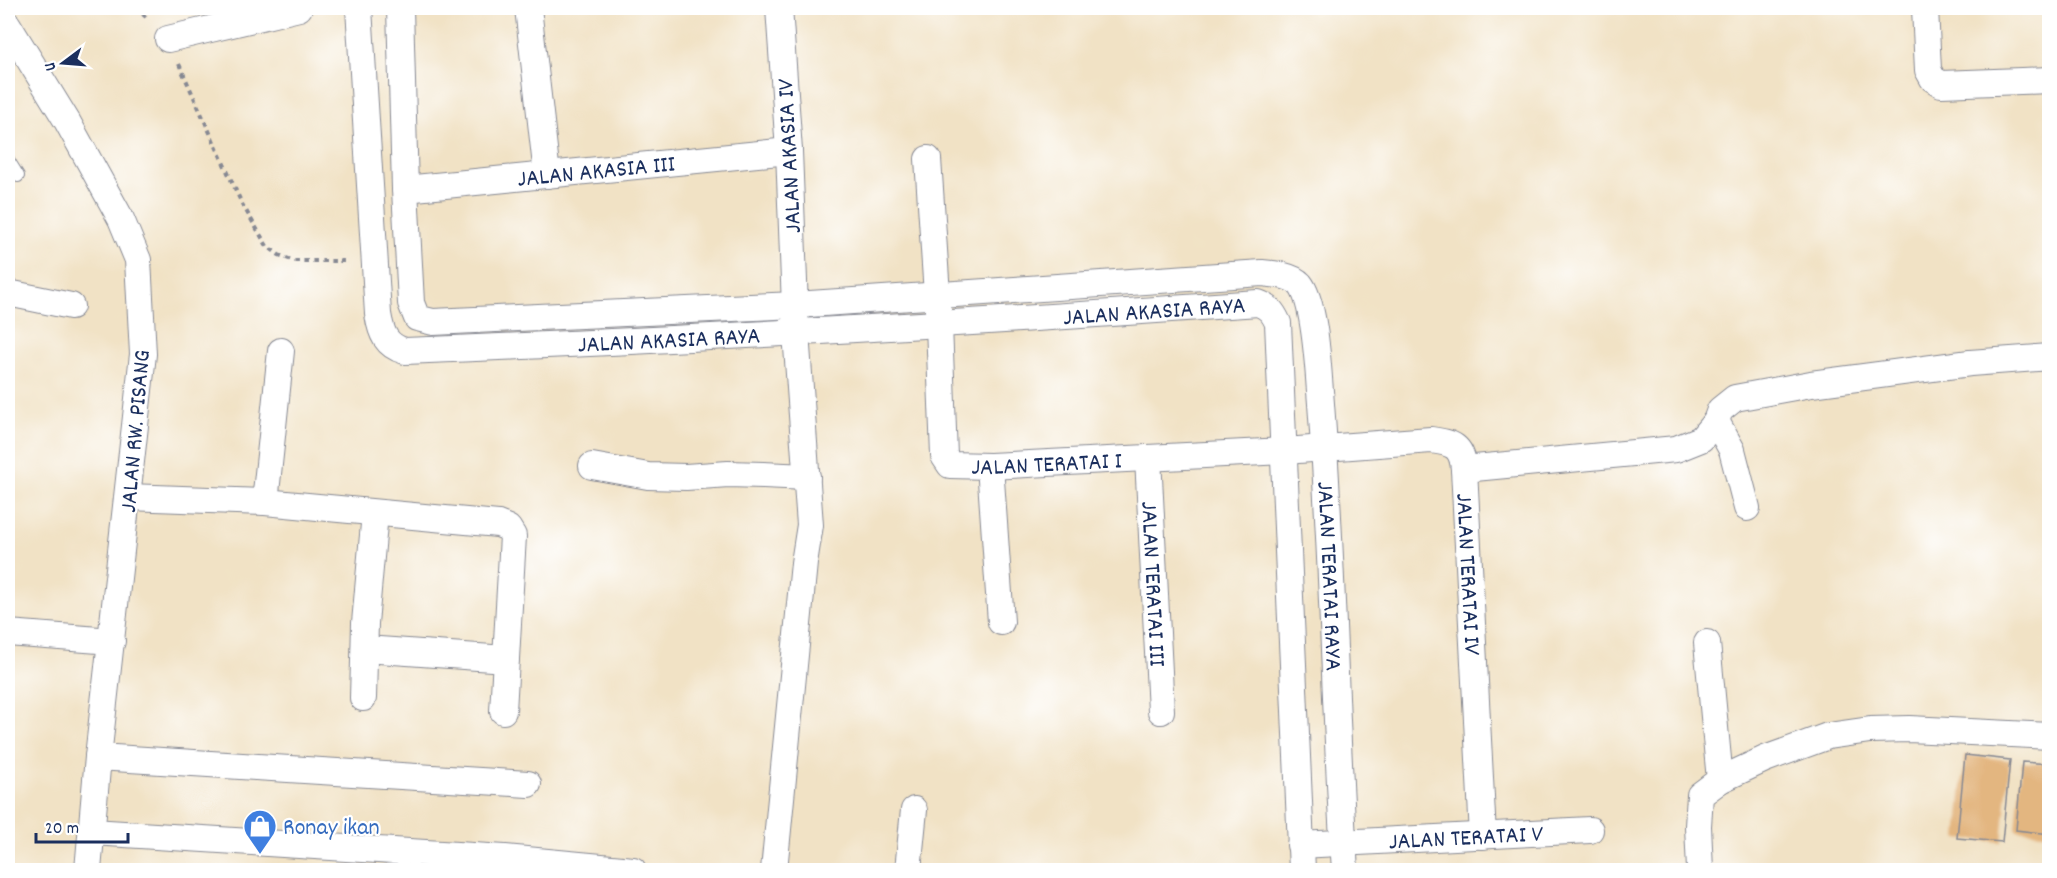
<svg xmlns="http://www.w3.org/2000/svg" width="2057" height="878" viewBox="0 0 2057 878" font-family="Dekko,sans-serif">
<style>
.building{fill:#e3b680}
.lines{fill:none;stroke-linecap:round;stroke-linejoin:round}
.lane-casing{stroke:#868892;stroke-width:14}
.street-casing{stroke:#868892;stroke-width:28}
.path{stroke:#868892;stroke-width:4;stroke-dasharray:4.5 4.5;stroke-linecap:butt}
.lane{stroke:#fff;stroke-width:12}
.street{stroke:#fff;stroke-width:26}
.labels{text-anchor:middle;stroke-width:4.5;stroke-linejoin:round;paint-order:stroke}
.street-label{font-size:24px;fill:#1b2f5e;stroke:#fff}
.shop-label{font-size:24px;fill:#366cbe;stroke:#fff;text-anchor:start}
</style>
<rect width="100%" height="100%" fill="#fff"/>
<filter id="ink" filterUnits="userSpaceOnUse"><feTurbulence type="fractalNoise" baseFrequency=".0167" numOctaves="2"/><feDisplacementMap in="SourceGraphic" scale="12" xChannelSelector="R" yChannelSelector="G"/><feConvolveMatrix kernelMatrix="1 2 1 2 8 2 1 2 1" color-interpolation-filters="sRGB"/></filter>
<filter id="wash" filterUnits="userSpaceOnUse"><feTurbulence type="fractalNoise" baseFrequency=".008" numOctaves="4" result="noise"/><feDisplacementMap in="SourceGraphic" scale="24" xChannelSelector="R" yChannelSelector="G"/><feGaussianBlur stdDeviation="1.35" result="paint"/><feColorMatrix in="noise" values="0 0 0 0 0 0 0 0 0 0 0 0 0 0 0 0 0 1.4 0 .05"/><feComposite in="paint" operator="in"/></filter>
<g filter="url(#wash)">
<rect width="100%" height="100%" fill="#f1e2c5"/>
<g id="blocks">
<g class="building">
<path d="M1965 755 2010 760 2002 842 1957 838Z"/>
<path d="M2022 762 2050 764V834L2016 830Z"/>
</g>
</g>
</g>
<g filter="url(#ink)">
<use href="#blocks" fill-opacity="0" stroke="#868892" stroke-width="1.5"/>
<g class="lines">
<defs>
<path id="lane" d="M8 160 18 176"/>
<g id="street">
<path id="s1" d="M359 8 378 314C381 333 386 346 405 351 690 340 974 323 1258 303 1269 307 1273 312 1278 323L1302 870"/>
<path id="s2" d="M400 8 405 189 411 303 417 318 433 322 795 305 1262 273C1273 274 1292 275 1300 284 1315 302 1318 367 1320 391 1333 550 1334 711 1345 870"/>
<path d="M528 8 547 175"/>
<path d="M1925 8 1928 70 1933 79 1941 84 2050 80"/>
<path d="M8 25 67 121 121 219 138 260 143 354 98 757 88 870"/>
<path d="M168 39 299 8"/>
<path id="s3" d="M928 159 939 325 944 456 950 465 990 466 1285 451 1431 440C1453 443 1462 446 1464 469L1483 836"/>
<path id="s4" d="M405 189 789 151"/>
<path d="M8 293 71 306"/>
<path d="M1716 421 1732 450 1747 508"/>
<path id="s5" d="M1148 458 1161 711"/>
<path d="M592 466 648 476 686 477 728 474 763 475 807 477"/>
<path d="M990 466 1001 622"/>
<path d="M1464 469 1676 449 1701 439 1716 421 1720 410 1735 398 1811 384 1970 363 2050 357"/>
<path d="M128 497 265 502 498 524 508 528 513 536 503 711"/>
<path d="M265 502 281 351"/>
<path d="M8 633 112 641"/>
<path d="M1707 643 1720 780"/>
<path d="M365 649 506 659"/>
<path d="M363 698 365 623 375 513"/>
<path d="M98 757 528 784"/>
<path d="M92 832 505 858 633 870"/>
<path id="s6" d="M1300 845 1590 830"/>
<path d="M774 870 804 563 810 525 796 333 789 151 779 8"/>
<path d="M908 870 914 810"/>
<path d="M1700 870 1698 826 1700 795 1720 780 1765 759 1828 736 1870 730 1909 729 2050 736"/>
</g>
</defs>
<use href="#lane" class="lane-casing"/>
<use href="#street" class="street-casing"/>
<g class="path">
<path d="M136 8 148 19"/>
<path d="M179 64 242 204 267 246 279 255 294 261H347"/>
</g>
<use href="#lane" class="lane"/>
<use href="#street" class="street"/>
</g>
</g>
<defs>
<symbol id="shop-pin" viewBox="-11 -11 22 30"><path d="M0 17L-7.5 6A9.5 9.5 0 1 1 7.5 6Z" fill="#3f7fe0" stroke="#fff"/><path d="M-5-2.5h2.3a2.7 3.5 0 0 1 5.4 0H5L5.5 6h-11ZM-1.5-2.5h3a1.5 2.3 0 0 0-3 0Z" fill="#fff"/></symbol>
</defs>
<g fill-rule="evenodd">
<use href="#shop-pin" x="241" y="807" width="38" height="52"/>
</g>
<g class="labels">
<g class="street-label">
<text transform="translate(788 156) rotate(-93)" y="8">JALAN AKASIA IV</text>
<text dy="8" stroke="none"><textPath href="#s4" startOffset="192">JALAN AKASIA III</textPath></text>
<text dy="8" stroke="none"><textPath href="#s1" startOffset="1106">JALAN AKASIA RAYA</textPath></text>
<text dy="8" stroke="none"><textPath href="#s1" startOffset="620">JALAN AKASIA RAYA</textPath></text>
<text transform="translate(134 431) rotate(-85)" y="8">JALAN RW. PISANG</text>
<text dy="8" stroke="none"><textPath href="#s3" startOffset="405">JALAN TERATAI I</textPath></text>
<text dy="8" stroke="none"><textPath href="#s3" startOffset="945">JALAN TERATAI IV</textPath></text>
<text dy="8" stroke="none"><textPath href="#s2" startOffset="1494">JALAN TERATAI RAYA</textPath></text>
<text dy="8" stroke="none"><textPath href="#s5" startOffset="126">JALAN TERATAI III</textPath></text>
<text dy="8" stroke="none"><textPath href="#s6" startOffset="166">JALAN TERATAI V</textPath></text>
</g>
<g class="shop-label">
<text x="283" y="834">Ronay ikan</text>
</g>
</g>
<rect width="2057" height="878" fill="none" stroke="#fff" stroke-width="30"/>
<g transform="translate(63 63) rotate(254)" stroke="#ffffff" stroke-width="4.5" paint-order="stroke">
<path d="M0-4.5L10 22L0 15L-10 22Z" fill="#1b2f5e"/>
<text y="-9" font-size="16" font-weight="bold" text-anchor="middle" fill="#1b2f5e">U</text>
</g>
<path d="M36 833v9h92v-9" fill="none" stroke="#1b2f5e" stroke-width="3"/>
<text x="45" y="833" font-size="18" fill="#1b2f5e" stroke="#ffffff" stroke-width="4.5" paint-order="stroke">20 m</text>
</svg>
